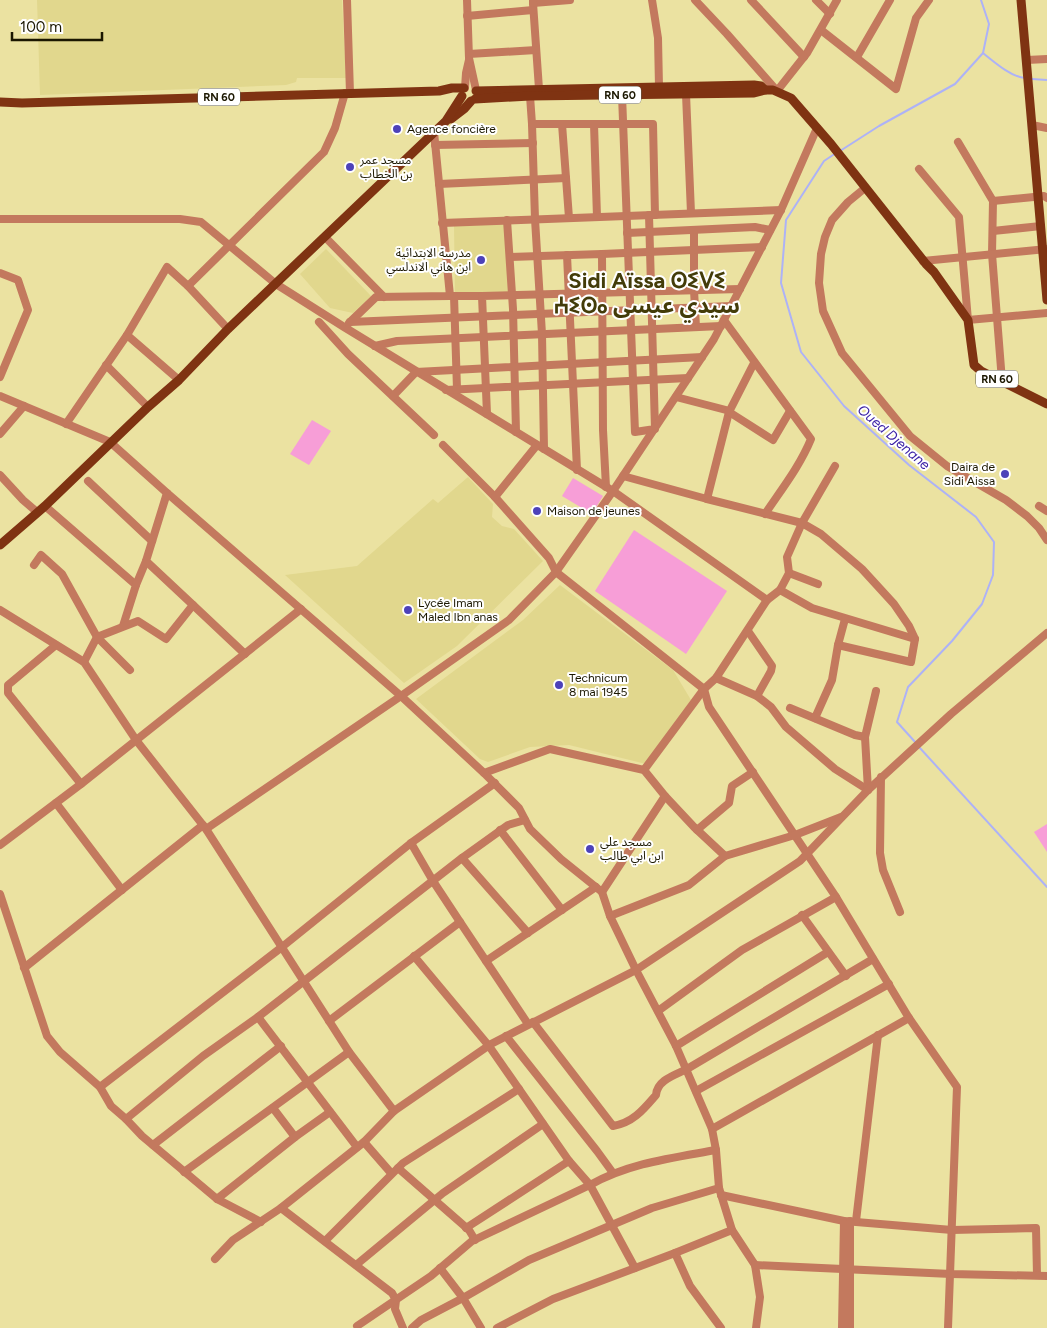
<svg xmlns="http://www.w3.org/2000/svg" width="1047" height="1328" viewBox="0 0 1047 1328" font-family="Figtree,'Noto Sans Arabic','Noto Sans Tifinagh',sans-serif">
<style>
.built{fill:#e1d78d}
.green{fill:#f79ed7}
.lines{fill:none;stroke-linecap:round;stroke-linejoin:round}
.stream{stroke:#adb2f7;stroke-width:2}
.minor{stroke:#c3795e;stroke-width:8}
.major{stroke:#7f3312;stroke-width:9}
.poi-dot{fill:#4d42b9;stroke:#fff;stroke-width:2}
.labels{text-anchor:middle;stroke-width:4;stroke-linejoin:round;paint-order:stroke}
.shield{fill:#fff;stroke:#5f5d4c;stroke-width:1}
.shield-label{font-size:11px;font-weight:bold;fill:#1b1700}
.poi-label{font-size:12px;fill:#1b1700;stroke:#fff;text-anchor:start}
.water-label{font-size:14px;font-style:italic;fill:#3c22a6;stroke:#fff}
.town-label{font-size:22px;font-weight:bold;fill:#433c09;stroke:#fff}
</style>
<rect width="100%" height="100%" fill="#ebe2a1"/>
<g class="built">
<path d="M37 0H342L346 78H297L296 82 286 85 40 95Z"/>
<path d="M506 224 509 293 455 294 454 226Z"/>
<path d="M326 249 371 296 353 313 330 308 300 274Z"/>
<path d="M468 477 493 504 492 517 502 526 514 529 543 561 457 646 404 683 285 575 357 566 433 499 438 503Z"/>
<path d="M560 585 673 670 691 700 646 764 569 745 530 747 488 762 480 759 416 699 523 620Z"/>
</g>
<g class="green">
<path d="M312 420 331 431 309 465 290 454Z"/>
<path d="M573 478 603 496 592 514 562 496Z"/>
<path d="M634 530 727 591 686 654 595 591Z"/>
<path d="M1047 824V852L1034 832Z"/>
</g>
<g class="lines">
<g class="stream">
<path d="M983 53C993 61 1011 77 1025 78"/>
<path d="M1032 79 1047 80"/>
<path d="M840 151 879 126 955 84 983 53 989 24 981 0"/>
<path d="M836 153 824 161 786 220 781 283 801 352 844 406 909 465 976 517 994 542 993 575 982 604 952 641 908 687 897 722 916 743"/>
<path d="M919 747 1047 887"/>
</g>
<g class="minor">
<path d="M347 0 350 93"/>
<path d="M467 0 469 58 476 90"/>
<path d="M533 0V3L570 0"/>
<path d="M652 0 658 38 659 87"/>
<path d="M695 0 727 34 777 91 807 53 837 0"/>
<path d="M751 0 804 57"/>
<path d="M816 0 830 14"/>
<path d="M533 3 539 89"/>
<path d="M467 16 533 10"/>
<path d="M821 30 896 89 916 18 929 0"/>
<path d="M469 54 536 50"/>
<path d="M857 57 890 0"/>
<path d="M1027 60 1047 59"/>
<path d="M465 88 466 73 469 60"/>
<path d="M686 94 691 213"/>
<path d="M622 95 635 432 655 429 649 215"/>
<path d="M530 96 532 124"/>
<path d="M562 124 569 218"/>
<path d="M594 124 597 217"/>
<path d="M1032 125 1047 128"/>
<path d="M958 142 993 201 992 254 1002 381"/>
<path d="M435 145 533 143"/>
<path d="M919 169 959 217 968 320 1047 313"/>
<path d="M439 184 566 178"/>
<path d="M865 188 848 202 832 220 825 237 821 254 819 283 823 311 842 353 910 436 947 466 1006 500 1027 516 1039 528 1047 540"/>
<path d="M993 201 1044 196 1047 198"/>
<path d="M0 219H180L201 222 276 284 344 327 613 491 767 600 716 678 704 689 644 770"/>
<path d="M507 220 513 309 516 432"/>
<path d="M442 223 781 210"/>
<path d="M694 230V290L696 327"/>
<path d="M993 231 1041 226"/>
<path d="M627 233 755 227 770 230"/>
<path d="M325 237 384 297"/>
<path d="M602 254 762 247"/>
<path d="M567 255 577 470"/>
<path d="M510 257 602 254 603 430 606 487"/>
<path d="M923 261 1047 249"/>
<path d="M0 273 18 280 28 310 0 377"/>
<path d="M188 286 324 152 335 128 345 93"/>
<path d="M450 296H482"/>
<path d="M454 296 457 389"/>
<path d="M724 320 811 439C800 466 781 490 765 514"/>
<path d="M319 322 348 354 434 435"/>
<path d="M350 322 731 306"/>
<path d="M349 323 376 297 450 296 434 132"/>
<path d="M127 335 179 380"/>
<path d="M375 346 397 341 721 326"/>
<path d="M754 363 729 412 707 499 802 523 835 466"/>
<path d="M106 365 148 407"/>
<path d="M446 390 688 378"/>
<path d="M0 396 110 442 167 493 401 696 484 773 550 749 644 770 665 796 602 892"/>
<path d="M393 396 416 372 702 357"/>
<path d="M676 397 726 410 773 440 790 411"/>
<path d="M487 414 482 296 740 289"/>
<path d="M66 424 127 335 167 267 188 286 228 329"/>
<path d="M0 434 24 406"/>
<path d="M443 445 495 497 549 558 556 572 704 689 709 707 836 897 909 1018 957 1087 948 1328"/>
<path d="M544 449 542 334 535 219 532 124H653L655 215"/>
<path d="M0 475 23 500 37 512"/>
<path d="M623 476 707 499"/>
<path d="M88 481 152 541"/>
<path d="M495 497 537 445"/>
<path d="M45 506 136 585 123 626"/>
<path d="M1039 506 1047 511"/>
<path d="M34 565 41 555 62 574 97 637 130 670"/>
<path d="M789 573 818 584"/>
<path d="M136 585 146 561"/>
<path d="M780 590 812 608 915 639"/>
<path d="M767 600 780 590 789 573 787 557 802 523 821 534 862 569 894 604 909 626 915 639 911 662 838 645"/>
<path d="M193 605 245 654"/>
<path d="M0 610 84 662 136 740 206 829 349 1052 394 1111"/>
<path d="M748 631 772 666 771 671 757 696"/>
<path d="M56 645 8 685V693L81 784"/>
<path d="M84 662 97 637 138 621 166 639 193 605 146 561 167 493"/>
<path d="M716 678 757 696 771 707 786 727 835 769 868 790"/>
<path d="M790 708 855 735 865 737"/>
<path d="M815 718 832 680 838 645 845 619"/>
<path d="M484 773 519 808 530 829 561 859 602 892 610 916 636 970 676 1046 712 1129 716 1150 719 1188 732 1230 755 1265 760 1297 756 1328"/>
<path d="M881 777 880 853 883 870 900 912"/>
<path d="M868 790 865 737 876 691"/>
<path d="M56 803 122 890"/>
<path d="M206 829 401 696 509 620 556 572 613 491 714 339 781 210 817 128"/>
<path d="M500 830 562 910"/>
<path d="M697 830 729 803 732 786 753 772"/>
<path d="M411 843 433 881 460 922"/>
<path d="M0 845 81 784 301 609"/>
<path d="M725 856 795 835 841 817"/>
<path d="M462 858 528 933"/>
<path d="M0 894 47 1036 60 1052 100 1087 111 1106 126 1119 142 1136 217 1199 261 1222"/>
<path d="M802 915 846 976"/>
<path d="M610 916 689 885 725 856 694 827 665 796"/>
<path d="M414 956 489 1046 569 1161 590 1185 635 1268"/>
<path d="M486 961 596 887"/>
<path d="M24 968 203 825"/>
<path d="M658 1011 742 950 836 897"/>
<path d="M258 1017 357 1147"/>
<path d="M329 1021 460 922 528 1024"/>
<path d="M533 1022 613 1126C633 1123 644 1109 656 1095 657 1080 675 1075 687 1069L873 959"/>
<path d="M506 1036 597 1151 613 1173"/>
<path d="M676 1046 828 952"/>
<path d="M100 1087 282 947 411 843 495 783"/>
<path d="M696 1091 889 984"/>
<path d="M273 1108 295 1137"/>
<path d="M126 1119 203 1056 258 1017 462 858 508 825 525 820"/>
<path d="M712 1129 909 1018"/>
<path d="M364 1142 391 1173"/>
<path d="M153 1145 281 1046"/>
<path d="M398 1168 469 1230 475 1240"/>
<path d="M184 1172 349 1052"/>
<path d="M721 1195 844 1221 952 1230 1036 1228 1037 1275"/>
<path d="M217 1199 295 1137 330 1112"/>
<path d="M281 1208 392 1293 396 1300 395 1309 403 1328"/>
<path d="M856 1221 878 1035"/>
<path d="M466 1228 569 1161"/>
<path d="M325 1241 403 1163 519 1089"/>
<path d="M675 1253 690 1286 721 1328"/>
<path d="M215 1259 233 1240 281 1208 364 1142 394 1111 491 1044 636 970 800 861 868 790 951 714 1047 633"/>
<path d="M356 1265 443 1193 543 1124"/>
<path d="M755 1265 951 1274 1047 1276"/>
<path d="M440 1268 463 1298 481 1328"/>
<path d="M357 1326 431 1276 472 1241 590 1185C629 1163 672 1158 716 1150"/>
<path d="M412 1328 421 1320 463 1298 529 1260 652 1208 719 1188"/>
<path d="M497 1328 553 1299 675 1253 732 1230"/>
<path d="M842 1328 844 1221"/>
<path d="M850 1328V1221"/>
</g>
<g class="major">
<path d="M1021 0 1047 300"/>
<path d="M476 91 754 85 761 86 765 90"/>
<path d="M475 99 530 96 754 93 765 90H773L791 98 831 144 926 264 934 272 968 320 974 365 981 371 1047 404"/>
<path d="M0 102 22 103 439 91 452 88H464"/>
<path d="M451 119 464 109 471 101"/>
<path d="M0 545 45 506 148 407 179 380 228 329 446 121 462 96"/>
</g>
</g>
<g class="poi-dot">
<circle cx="397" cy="129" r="5"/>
<circle cx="350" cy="167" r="5"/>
<circle cx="481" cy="260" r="5"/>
<circle cx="1005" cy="474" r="5"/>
<circle cx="537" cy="511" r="5"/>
<circle cx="408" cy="610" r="5"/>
<circle cx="559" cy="685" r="5"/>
<circle cx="590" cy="849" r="5"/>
</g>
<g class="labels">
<g class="shield">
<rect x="599" y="86.5" width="42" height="17" rx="4"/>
<rect x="198" y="88.5" width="42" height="17" rx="4"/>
<rect x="976" y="370.5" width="42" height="17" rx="4"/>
</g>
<g class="shield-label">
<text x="620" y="99">RN 60</text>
<text x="219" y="101">RN 60</text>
<text x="997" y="383">RN 60</text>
</g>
<g class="poi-label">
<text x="407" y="133">Agence foncière</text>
<text x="360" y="164">مسجد عمر<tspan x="360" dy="14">بن الخطاب</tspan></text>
<text x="471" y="257" text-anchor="end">مدرسة الابتدائية<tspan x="471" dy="14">ابن هاني الاندلسي</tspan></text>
<text x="995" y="471" text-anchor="end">Daira de<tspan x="995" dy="14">Sidi Aissa</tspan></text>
<text x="547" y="515">Maison de jeunes</text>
<text x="418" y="607">Lycée Imam<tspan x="418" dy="14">Maled Ibn anas</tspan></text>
<text x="569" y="682">Technicum<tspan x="569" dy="14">8 mai 1945</tspan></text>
<text x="600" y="846">مسجد علي<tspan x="600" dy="14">ابن ابي طالب</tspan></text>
</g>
<g class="water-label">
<text transform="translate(894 437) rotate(41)" y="5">Oued Djenane</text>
</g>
<g class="town-label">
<text x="647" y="288">Sidi Aïssa ⵙⵉⴸⵉ<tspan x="647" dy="25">ⵄⵉⵙⴰ سيدي عيسى</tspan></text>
</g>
</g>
<path d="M12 32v8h90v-8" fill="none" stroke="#1b1700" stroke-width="2.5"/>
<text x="20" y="32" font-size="15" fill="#1b1700" stroke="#ffffff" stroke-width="4" paint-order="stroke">100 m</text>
</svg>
